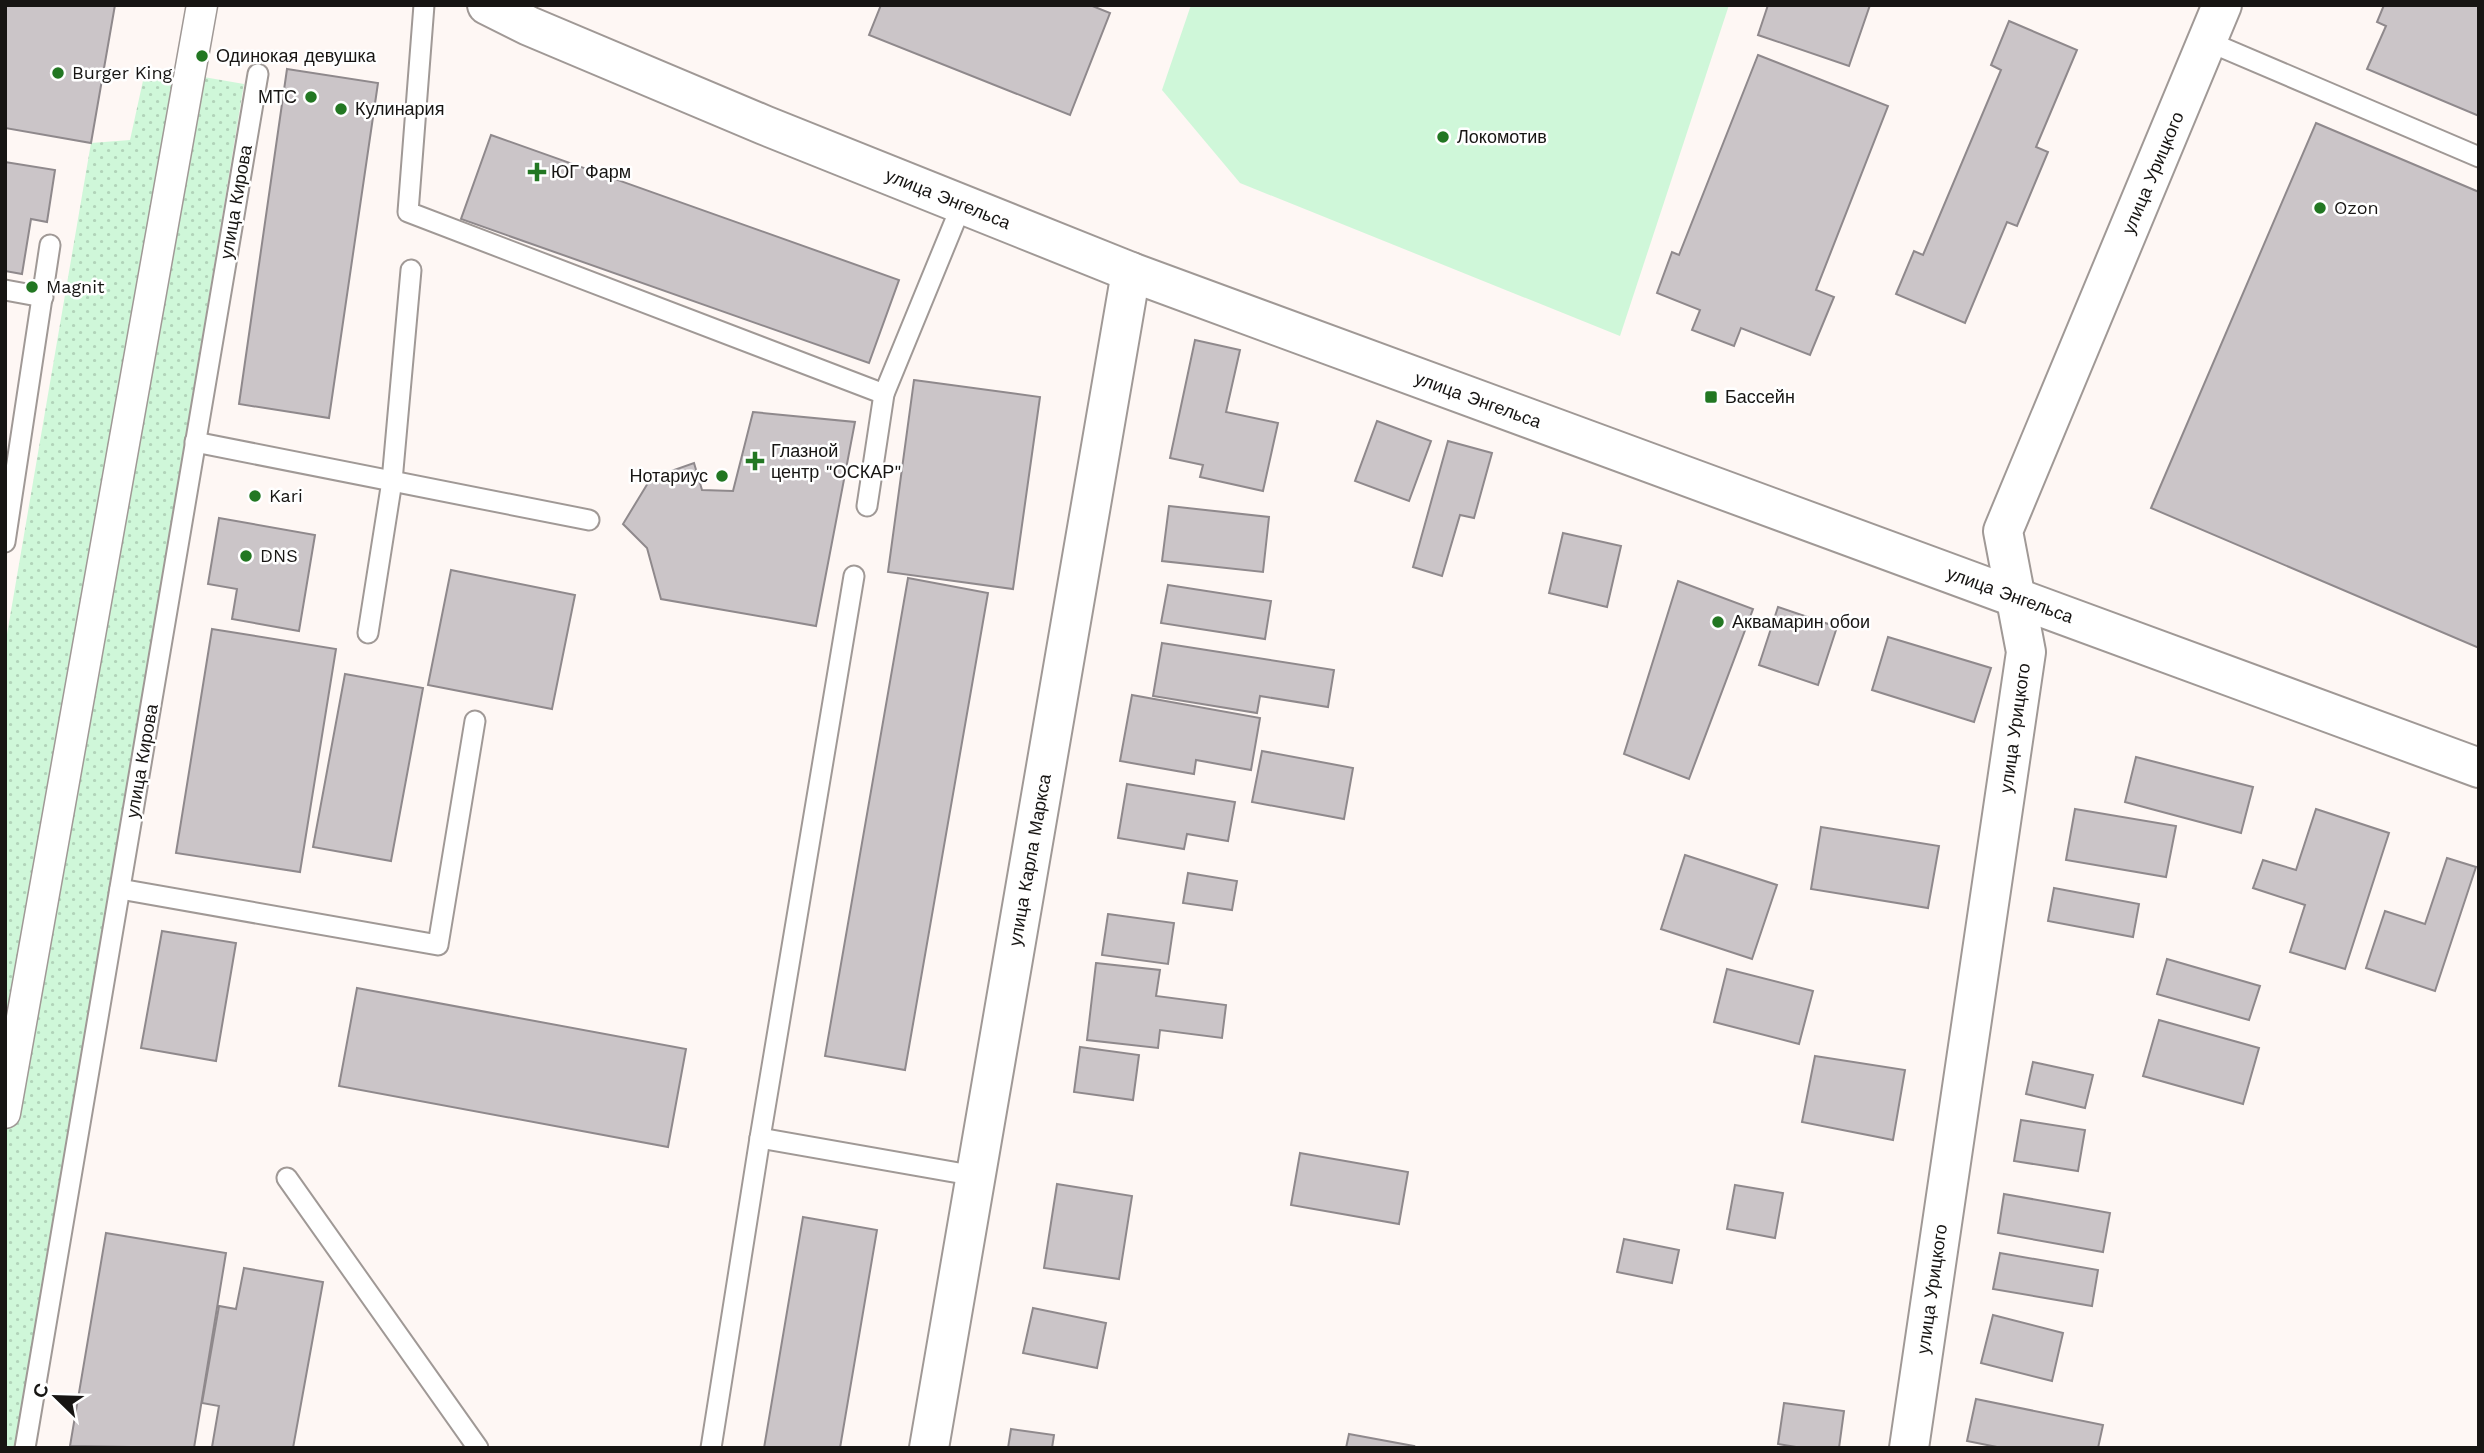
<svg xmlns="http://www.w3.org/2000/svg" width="2484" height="1453" viewBox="0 0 2484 1453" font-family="'Work Sans',sans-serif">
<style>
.grass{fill:#cff7d9}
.park{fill:url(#park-dots)}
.building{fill:#cbc5c8;stroke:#8f898c;stroke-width:2}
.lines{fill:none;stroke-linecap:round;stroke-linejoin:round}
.service-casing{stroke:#a09996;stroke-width:23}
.pedestrian-casing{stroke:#a09996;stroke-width:33}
.minor-casing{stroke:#a09996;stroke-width:42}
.tertiary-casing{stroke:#a09996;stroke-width:42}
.secondary-casing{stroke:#a09996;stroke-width:42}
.service{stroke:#fff;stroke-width:19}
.pedestrian{stroke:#fff;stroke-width:30}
.minor{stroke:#fff;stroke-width:38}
.tertiary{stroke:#fff;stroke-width:38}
.secondary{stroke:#fff;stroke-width:38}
.poi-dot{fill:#272;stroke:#fff;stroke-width:2.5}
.labels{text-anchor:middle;stroke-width:5;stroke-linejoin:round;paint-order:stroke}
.poi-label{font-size:18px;fill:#171513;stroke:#fff;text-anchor:start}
.street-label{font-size:18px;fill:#171513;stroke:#fff}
</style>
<defs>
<pattern id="park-dots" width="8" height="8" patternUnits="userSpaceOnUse" patternTransform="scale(1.75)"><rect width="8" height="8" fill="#cff7d9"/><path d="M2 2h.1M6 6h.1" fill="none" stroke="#b1d3b9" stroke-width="1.8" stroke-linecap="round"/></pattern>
</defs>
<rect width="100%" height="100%" fill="#fef7f4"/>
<path class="grass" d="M1191 5H1729L1620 336 1240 183 1162 90Z"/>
<path class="park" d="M146 67 244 84 19 1448H5V646L91 143 130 140Z"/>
<g class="building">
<path d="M5 5H115L91 143 5 128Z"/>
<path d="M881 5H1090L1110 13 1070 115 869 35Z"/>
<path d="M1768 5H1870L1849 66 1758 35Z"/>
<path d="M2384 5H2479V116L2367 69 2386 26 2377 22Z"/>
<path d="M2009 21 2077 50 2036 147 2048 152 2017 226 2007 222 1965 323 1896 294 1914 251 1923 255 2001 70 1991 65Z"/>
<path d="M1758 55 1888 106 1816 290 1834 297 1810 355 1741 328 1734 346 1692 330 1700 310 1657 293 1672 252 1679 255Z"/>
<path d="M287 69 378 83 329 418 239 404Z"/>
<path d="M2316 123 2479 192V648L2151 508Z"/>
<path d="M491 135 899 280 869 363 461 219Z"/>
<path d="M5 162 55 170 47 222 31 219 22 274 5 271Z"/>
<path d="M1195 340 1240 350 1226 412 1278 423 1263 491 1200 477 1203 465 1170 458Z"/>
<path d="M914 380 1040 397 1013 589 888 572Z"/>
<path d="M753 412 855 422 816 626 661 599 647 548 623 524 651 478 694 463 702 490 733 491Z"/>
<path d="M1377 421 1431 441 1409 501 1355 481Z"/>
<path d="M1448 441 1492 453 1474 518 1460 515 1442 576 1413 567Z"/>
<path d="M1169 506 1269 517 1263 572 1162 561Z"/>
<path d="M219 518 315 535 299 631 232 619 237 589 208 584Z"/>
<path d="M1563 533 1621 546 1607 607 1549 593Z"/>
<path d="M451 570 575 595 552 709 428 685Z"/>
<path d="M908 578 988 593 905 1070 825 1056Z"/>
<path d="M1678 581 1753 609 1689 779 1624 754Z"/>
<path d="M1168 585 1271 601 1265 639 1161 623Z"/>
<path d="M1778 607 1837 627 1818 685 1759 665Z"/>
<path d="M212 629 336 649 300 872 176 853Z"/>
<path d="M1888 637 1991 668 1974 722 1872 690Z"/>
<path d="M1162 643 1334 670 1328 707 1260 696 1257 713 1153 696Z"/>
<path d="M345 674 423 688 391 861 313 847Z"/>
<path d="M1132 695 1260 718 1251 770 1196 760 1194 774 1120 761Z"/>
<path d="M1262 751 1353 768 1344 819 1252 802Z"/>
<path d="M2136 757 2253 787 2241 833 2125 802Z"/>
<path d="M1127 784 1235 802 1228 841 1187 834 1184 849 1118 838Z"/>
<path d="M2075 809 2176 826 2166 877 2066 860Z"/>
<path d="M2316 809 2389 833 2345 969 2290 952 2305 905 2253 888 2263 860 2296 870Z"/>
<path d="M1821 827 1939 846 1928 908 1811 889Z"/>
<path d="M1685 855 1777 885 1752 959 1661 929Z"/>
<path d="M2447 858 2476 867 2435 991 2366 968 2385 911 2425 924Z"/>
<path d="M1188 873 1237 881 1232 910 1183 903Z"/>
<path d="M2054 888 2139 904 2133 937 2048 921Z"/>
<path d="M1108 914 1174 923 1168 964 1102 955Z"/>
<path d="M162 931 236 943 216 1061 141 1048Z"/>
<path d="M2167 959 2260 986 2249 1020 2157 994Z"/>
<path d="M1096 963 1160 970 1156 996 1226 1005 1222 1038 1160 1030 1158 1048 1087 1040Z"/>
<path d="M1727 969 1813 991 1799 1044 1714 1022Z"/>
<path d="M357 988 686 1049 668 1147 339 1086Z"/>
<path d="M2159 1020 2259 1048 2243 1104 2143 1076Z"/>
<path d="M1080 1047 1139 1055 1133 1100 1074 1092Z"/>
<path d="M1815 1056 1905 1070 1893 1140 1802 1122Z"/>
<path d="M2033 1062 2093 1075 2085 1108 2026 1094Z"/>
<path d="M2021 1120 2085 1130 2078 1171 2014 1161Z"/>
<path d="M1300 1153 1408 1172 1399 1224 1291 1205Z"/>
<path d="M1057 1184 1132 1196 1119 1279 1044 1268Z"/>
<path d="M1735 1185 1783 1193 1775 1238 1727 1229Z"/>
<path d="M2004 1194 2110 1213 2103 1252 1998 1233Z"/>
<path d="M803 1217 877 1230 840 1448H764Z"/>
<path d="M106 1233 226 1253 194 1448 70 1446Z"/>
<path d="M1624 1239 1679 1250 1672 1283 1617 1272Z"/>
<path d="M2000 1253 2098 1270 2092 1306 1993 1289Z"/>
<path d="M244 1268 323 1282 293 1448 212 1447 219 1406 202 1403 219 1306 236 1309Z"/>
<path d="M1033 1308 1106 1323 1097 1368 1023 1353Z"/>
<path d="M1993 1315 2063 1333 2052 1381 1981 1363Z"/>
<path d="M1976 1399 2103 1425 2098 1448H2002L1967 1441Z"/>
<path d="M1784 1403 1844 1411 1839 1448H1802L1778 1444Z"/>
<path d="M1011 1429 1054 1435 1052 1448H1008Z"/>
<path d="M1349 1434 1414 1446 1413 1448H1346Z"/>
</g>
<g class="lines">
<defs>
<g id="service">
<path d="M424 5 408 212 884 394"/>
<path d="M2207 41 2479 157"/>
<path d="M5 290 43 297"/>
<path d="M195 442 589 520"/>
<path d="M867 506 884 394 962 204"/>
<path d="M5 542 50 245"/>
<path d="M368 633 392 481 411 270"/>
<path d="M120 889 438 945 475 721"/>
<path d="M760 1138 976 1176"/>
<path d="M287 1178 478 1448"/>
<path d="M25 1448 258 74"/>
<path d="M711 1448 760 1138 854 576"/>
</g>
<path id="pedestrian" d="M5 1113 202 5"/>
<path id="minor" d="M929 1448 1131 272"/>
<path id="tertiary" d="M1909 1448 2026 652 2003 531 2222 5"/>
<path id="secondary" d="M487 5 529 26 764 125 1131 272 2479 768"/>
</defs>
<use href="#service" class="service-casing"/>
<use href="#pedestrian" class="pedestrian-casing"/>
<use href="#minor" class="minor-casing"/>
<use href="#tertiary" class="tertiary-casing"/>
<use href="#secondary" class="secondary-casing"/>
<use href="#service" class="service"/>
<use href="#pedestrian" class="pedestrian"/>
<use href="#minor" class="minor"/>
<use href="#tertiary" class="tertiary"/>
<use href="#secondary" class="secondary"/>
</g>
<g class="poi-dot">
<circle cx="202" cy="56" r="7"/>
<circle cx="58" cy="73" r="7"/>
<circle cx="311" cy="97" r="7"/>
<circle cx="341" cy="109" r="7"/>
<circle cx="1443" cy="137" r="7"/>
<path d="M533.5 161.5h7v7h7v7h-7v7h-7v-7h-7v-7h7z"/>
<circle cx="2320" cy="208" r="7"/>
<circle cx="32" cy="287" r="7"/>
<rect x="1704" y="390" width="14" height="14" rx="3.5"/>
<path d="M751.5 450.5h7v7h7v7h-7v7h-7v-7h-7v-7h7z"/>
<circle cx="722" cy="476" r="7"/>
<circle cx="255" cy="496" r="7"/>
<circle cx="246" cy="556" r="7"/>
<circle cx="1718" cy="622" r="7"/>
</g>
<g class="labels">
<g class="poi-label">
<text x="216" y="62">Одинокая девушка</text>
<text x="72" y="79">Burger King</text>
<text x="297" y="103" text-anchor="end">МТС</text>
<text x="355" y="115">Кулинария</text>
<text x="1457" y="143">Локомотив</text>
<text x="551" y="178">ЮГ Фарм</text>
<text x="2334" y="214">Ozon</text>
<text x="46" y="293">Magnit</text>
<text x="1725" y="403">Бассейн</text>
<text x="771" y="457">Глазной<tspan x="771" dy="21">центр "ОСКАР"</tspan></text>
<text x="708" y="482" text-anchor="end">Нотариус</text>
<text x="269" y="502">Kari</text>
<text x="260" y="562">DNS</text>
<text x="1732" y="628">Аквамарин обои</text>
</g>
<g class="street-label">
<text transform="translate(2153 173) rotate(-67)" y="6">улица Урицкого</text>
<text transform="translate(948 199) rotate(22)" y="6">улица Энгельса</text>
<text transform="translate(236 202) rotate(-80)" y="6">улица Кирова</text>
<text transform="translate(1478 400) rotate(20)" y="6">улица Энгельса</text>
<text transform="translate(2010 595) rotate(20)" y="6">улица Энгельса</text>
<text transform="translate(2015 728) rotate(-82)" y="6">улица Урицкого</text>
<text transform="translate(142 761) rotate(-80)" y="6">улица Кирова</text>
<text transform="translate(1030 860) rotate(-80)" y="6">улица Карла Маркса</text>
<text transform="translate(1932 1289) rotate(-82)" y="6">улица Урицкого</text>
</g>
</g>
<rect width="2484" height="1453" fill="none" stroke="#171513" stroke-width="14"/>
<g transform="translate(56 1397) rotate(293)" stroke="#ffffff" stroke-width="5" paint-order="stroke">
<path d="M0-5L12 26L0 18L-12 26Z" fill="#171513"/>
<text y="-10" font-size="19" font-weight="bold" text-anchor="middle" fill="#171513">С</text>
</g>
</svg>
